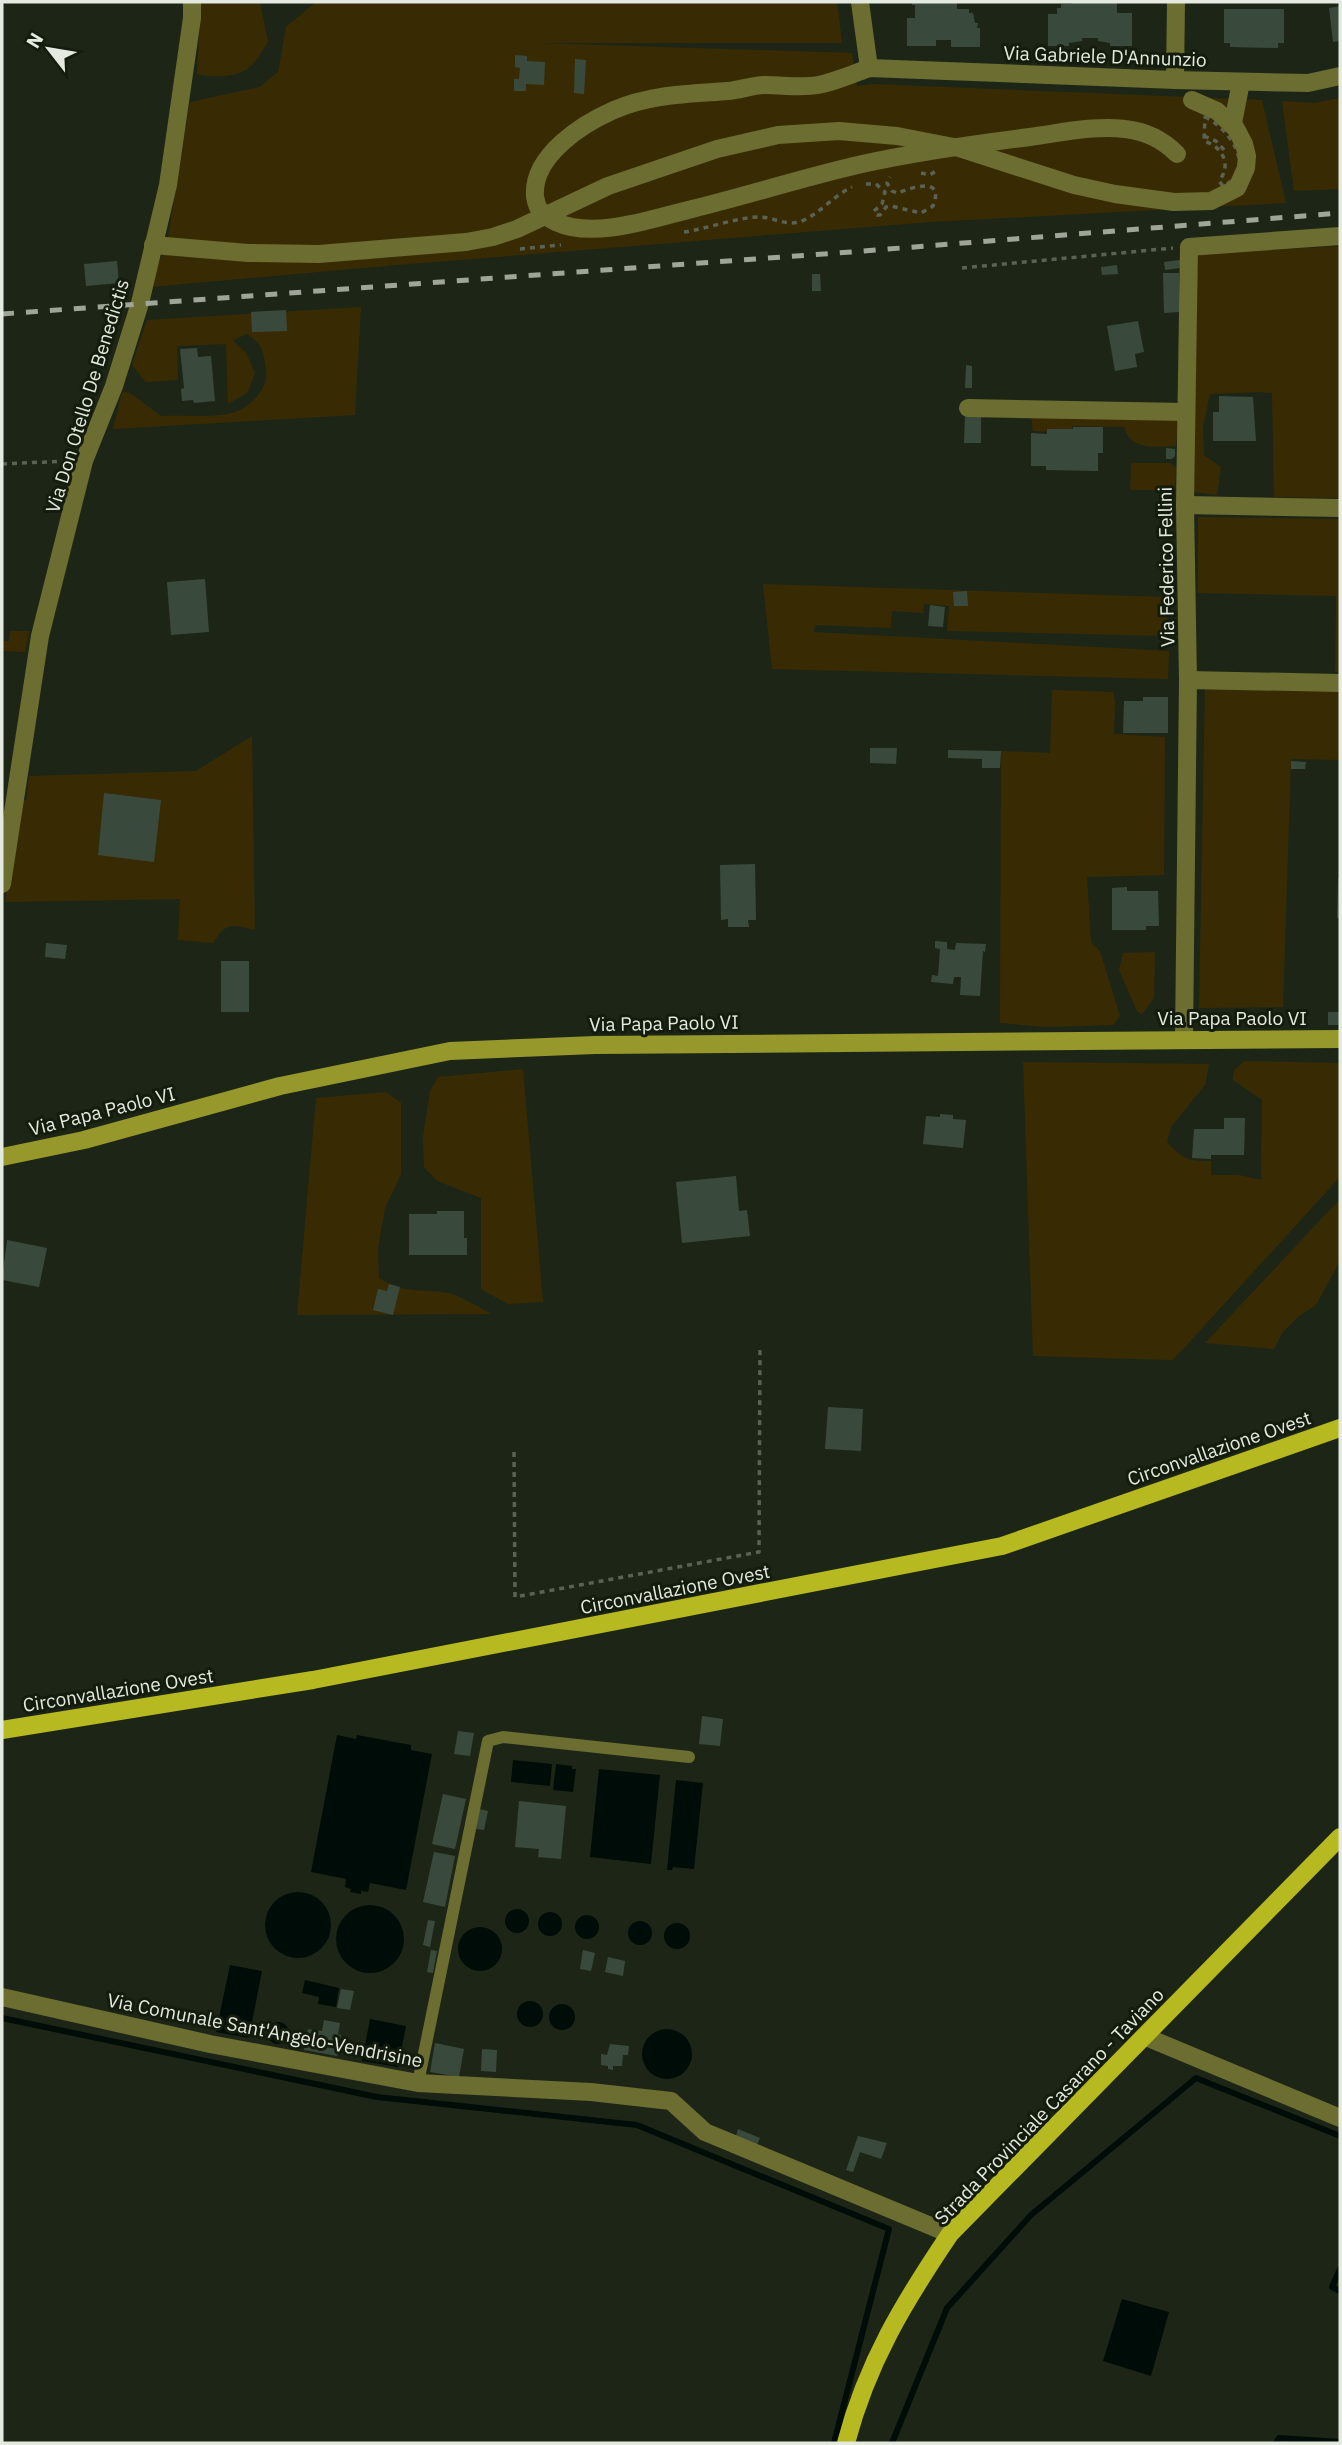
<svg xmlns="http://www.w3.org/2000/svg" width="1342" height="2445" viewBox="0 0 1342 2445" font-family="'IBM Plex Sans',sans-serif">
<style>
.green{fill:#382b04}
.water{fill:#000c07}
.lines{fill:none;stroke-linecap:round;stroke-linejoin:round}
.stream{stroke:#000c07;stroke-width:6}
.building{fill:#394a3c}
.path{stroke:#5a6253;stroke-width:3.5;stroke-dasharray:5 5;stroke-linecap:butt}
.lane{stroke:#6c6d30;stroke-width:12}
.street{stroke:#6c6d30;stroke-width:18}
.secondary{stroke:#96982c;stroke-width:18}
.primary{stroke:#b7b920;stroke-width:18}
.rail{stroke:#9fa699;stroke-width:5;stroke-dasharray:12 12;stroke-linecap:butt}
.labels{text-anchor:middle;stroke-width:6;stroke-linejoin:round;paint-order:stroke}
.street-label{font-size:19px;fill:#e4eadf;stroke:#141c0d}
</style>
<rect width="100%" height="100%" fill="#1d2616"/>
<g class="green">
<path d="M201 2H260L268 42C263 49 258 59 252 65 240 78 212 78 197 74Z"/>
<path d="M316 2H837L842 43H539L852 53 857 86 872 84 1262 100 1286 203 931 222 397 265 150 287 168 238 190 102 260 87 278 72 286 27Z"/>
<path d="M1340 98V189L1294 191 1282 101 1314 103Z"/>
<path d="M1340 246V498L1274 497 1272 393 1257 392 1210 394 1203 427 1204 455 1221 467 1217 495 1194 492 1196 254Z"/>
<path d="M361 307 355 415 113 429 122 392 130 393 161 416C183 415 212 418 232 413 250 408 269 389 266 370 264 353 262 343 247 334L233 340 246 353 255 373 248 392 228 404 226 344 177 346 178 380 146 382 132 365 147 320Z"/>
<path d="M1031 416 1178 419 1176 446C1155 447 1132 451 1124 427L1072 426 1071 433 1033 431Z"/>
<path d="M1131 463H1170L1176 468 1175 490H1130Z"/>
<path d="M1198 517 1340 519V672H1335L1336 596 1198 593Z"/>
<path d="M763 584 1166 597 1168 636 947 631 949 606 924 604 923 613 892 611 891 628 815 625 814 632 1169 651 1168 679 772 669Z"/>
<path d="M10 631H29L25 652 2 651V641H9Z"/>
<path d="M1205 687 1340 690V760L1291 759 1283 1007 1199 1008Z"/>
<path d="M1052 690 1113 692 1115 702 1114 734 1165 737 1164 875 1087 877 1091 942 1100 951 1120 1016 1113 1025 1045 1027 1000 1023 1001 751 1050 753Z"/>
<path d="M252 736 255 930C233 925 226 921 213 943L178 940 180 899 5 902 20 805 27 798 29 776 196 771Z"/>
<path d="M1155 952 1154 998 1142 1014 1137 1011 1119 970 1123 953Z"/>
<path d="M1245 1061 1340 1063V1177L1173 1360 1033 1356 1023 1062 1209 1064 1205 1085 1171 1127 1167 1142C1183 1159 1187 1161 1211 1161V1175H1239L1261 1180 1262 1100 1233 1080 1234 1070Z"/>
<path d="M523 1069 543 1302 508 1304 481 1289V1198L437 1181 424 1167 423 1137 430 1091 438 1077Z"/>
<path d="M386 1092 401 1103V1174L385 1208 378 1248 379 1278C405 1295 421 1288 448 1293 462 1296 479 1308 492 1314L297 1315 316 1098Z"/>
<path d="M1340 1199V1261L1316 1305 1299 1316 1282 1333 1274 1349 1205 1343Z"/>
</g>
<g class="water">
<path d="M337 1735 356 1739 357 1735 411 1745V1750L432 1754 406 1890 370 1883 368 1892 361 1891V1894L350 1892 351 1889 345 1887 346 1879 311 1872Z"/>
<path d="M513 1760 552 1764 550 1786 511 1782Z"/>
<path d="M556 1764 572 1766V1769H576L573 1792 553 1790Z"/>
<path d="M599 1769 660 1775 651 1864 590 1857Z"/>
<path d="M676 1780 703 1783 694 1869 673 1867 672 1870H667Z"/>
<circle cx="298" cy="1925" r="33"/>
<circle cx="370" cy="1939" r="34"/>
<circle cx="517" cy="1921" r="12"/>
<circle cx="550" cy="1924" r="12"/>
<circle cx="587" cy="1927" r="12"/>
<circle cx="640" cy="1933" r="12"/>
<circle cx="677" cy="1936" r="13"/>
<circle cx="480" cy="1949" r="22"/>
<path d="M230 1965 262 1971 249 2038 216 2032Z"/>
<path d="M305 1980 339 1988 336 2007 318 2004 319 1997 302 1993Z"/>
<circle cx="530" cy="2014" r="13"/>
<circle cx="562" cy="2017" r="13"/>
<path d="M370 2019 406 2026 398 2067 362 2061Z"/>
<circle cx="278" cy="2033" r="11"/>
<circle cx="667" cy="2054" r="25"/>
<path d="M1122 2299 1169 2312 1151 2376 1103 2361Z"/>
</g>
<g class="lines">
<g class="stream">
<path d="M2 2018 377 2097 637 2125 889 2229 834 2443"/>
<path d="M1340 2269 1332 2287 1340 2291"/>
<path d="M892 2443 947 2308 1031 2215 1196 2078 1340 2136"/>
<path d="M1276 2443 1279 2438 1340 2442"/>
</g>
</g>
<g class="building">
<path d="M912 2H957V9H969V13H973L975 23H978L977 28H980V47H951V40H936V46H907V18H915V5H912Z"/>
<path d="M1072 2H1117V13H1132V46H1110V43L1098 41V38H1082V41L1069 43V46H1048V14H1057V8H1061V4H1072Z"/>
<path d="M1340 6V41L1333 42 1329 8Z"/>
<path d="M1224 9H1284V43H1278V48L1230 47V43H1224Z"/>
<path d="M515 55 527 56V61L545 62 544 85 526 84V91H514V79H519L520 68 515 67Z"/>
<path d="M575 59 586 60 584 94 574 93Z"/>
<path d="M1180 260V268L1165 270 1164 262Z"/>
<path d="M117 261 119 283 86 286 84 264Z"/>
<path d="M1117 265 1118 274 1102 275 1101 267Z"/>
<path d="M1163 273H1179L1180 312 1164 313Z"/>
<path d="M812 274H820L821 291H812Z"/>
<path d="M286 310 287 331 252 332 251 312Z"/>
<path d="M1138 321 1144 352 1135 354 1137 367 1115 371 1107 326Z"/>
<path d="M197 348 198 357 211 356 215 401 194 403 193 400 182 401 181 389 184 388 180 349Z"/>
<path d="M966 365 972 366V388H965Z"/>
<path d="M1219 396 1253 397 1256 441H1213V412H1219Z"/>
<path d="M965 414 981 415V443H964Z"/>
<path d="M1073 427H1103V453H1098V471L1046 470V466H1031V433L1047 434V429H1073Z"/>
<path d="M1166 448 1175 449V456L1172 459H1166Z"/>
<path d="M205 579 209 632 171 635 167 582Z"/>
<path d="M967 591 968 606H954L953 592Z"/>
<path d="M930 605 945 607 943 627 928 626Z"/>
<path d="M1143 697H1168V733H1123L1124 701H1143Z"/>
<path d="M870 748H897L896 764 870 763Z"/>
<path d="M948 750 1001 751 1000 768H982V759L948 758Z"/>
<path d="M1291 761 1306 762 1305 769H1291Z"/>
<path d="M104 793 161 800 154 862 98 855Z"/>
<path d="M755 864 756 920H748L749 927H728V919L721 920 720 865Z"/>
<path d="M1338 878H1340V918H1337Z"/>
<path d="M1127 887V891H1158L1159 926H1146V930H1112V888Z"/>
<path d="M935 941 947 942V949L955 950 956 943 986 944 985 952 983 951 980 996 960 995 961 977H954L953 984 931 982 932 975 938 976 940 949 935 948Z"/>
<path d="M46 943 67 945 65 959 45 957Z"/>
<rect x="221" y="961" width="28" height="51"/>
<rect x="1328" y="1012" width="12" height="13"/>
<path d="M940 1114 953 1115V1119L966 1120 963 1148 923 1144 926 1116 940 1117Z"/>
<path d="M1224 1118H1245L1244 1155H1211V1159L1192 1158 1194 1129H1224Z"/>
<path d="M736 1176 739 1211 747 1210 750 1236 682 1243 676 1182Z"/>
<path d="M437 1211H464V1238H467V1255H409V1214H437Z"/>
<path d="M7 1240 47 1248 39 1287 2 1280Z"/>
<path d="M389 1284 400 1287 393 1315 373 1310 378 1289 387 1291Z"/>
<path d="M828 1407 863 1409 861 1451 825 1449Z"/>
<path d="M702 1716 723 1719 720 1746 699 1744Z"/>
<path d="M458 1731 474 1733 470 1756 454 1754Z"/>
<path d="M443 1794 466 1799 455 1849 432 1844Z"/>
<path d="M519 1801 566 1806 561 1859 538 1857 539 1849 515 1847Z"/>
<path d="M479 1809 488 1811 484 1830 476 1829Z"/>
<path d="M434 1852 455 1856 445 1907 423 1902Z"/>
<path d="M428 1920 435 1921 430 1947 423 1945Z"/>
<path d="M431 1950 437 1951 433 1973 427 1972Z"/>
<path d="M583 1950 595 1953 591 1971 580 1969Z"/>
<path d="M608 1957 625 1961 623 1976 605 1972Z"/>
<path d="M341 1989 354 1991 350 2010 337 2008Z"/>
<path d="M324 2020 340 2023 338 2034 341 2035 337 2056 304 2050 308 2029 322 2031Z"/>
<path d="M435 2043 464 2049 459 2077 430 2072Z"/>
<path d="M610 2044 629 2046 628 2055H623L622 2066H613V2070L608 2069V2066L601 2065V2054L607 2055Z"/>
<path d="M482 2049 497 2050 496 2072 481 2071Z"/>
<path d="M738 2129 760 2138 757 2145 736 2136Z"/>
<path d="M858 2136 887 2143 881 2159 860 2152 853 2172 846 2170Z"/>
</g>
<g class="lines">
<g class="path">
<path d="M1205 117C1229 128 1258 169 1223 186L1219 181C1232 165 1223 147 1204 141Z"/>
<path d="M1204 136 1216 141 1225 151"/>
<path d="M921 173 930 175 939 169"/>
<path d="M866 184H876L885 192 882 204 874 211 877 215H880L886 207 891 206 921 213 933 206C945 175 912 188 897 193L892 191 887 183 890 177"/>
<path d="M684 232C706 229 738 217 759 217 774 217 787 227 802 221 819 214 833 196 852 187"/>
<path d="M520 249 561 245"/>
<path d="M962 268 1173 248"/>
<path d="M2 464 66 461"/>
<path d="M514 1452 515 1597 759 1552 760 1346"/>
</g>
<path class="lane" d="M418 2083 488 1741 503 1737 689 1757"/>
<g class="street">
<path d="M860 2 869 68"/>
<path d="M1175 80 1176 2"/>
<path d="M1192 100 1217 111 1235 128"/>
<path d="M1177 154C1162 139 1145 131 1125 129 1095 125 1060 133 1030 137 974 144 917 152 862 164 805 177 749 195 692 209 654 218 594 240 556 222 543 216 537 211 535 196 532 156 582 124 614 110 651 94 689 94 728 91 740 90 753 85 765 85 783 85 801 88 818 85 835 82 853 74 869 68L1175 80 1308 83 1340 76"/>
<path d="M153 245 248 253 319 254 466 242 493 237 517 229 608 186 717 149 778 135 839 131 897 136 959 148 1074 185 1115 194 1174 202 1211 201 1237 188 1246 168 1247 156 1244 144 1233 123 1241 82"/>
<path d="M968 408 1186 412"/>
<path d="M1185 505 1340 508"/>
<path d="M1188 680 1340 683"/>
<path d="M2 884 40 636 84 461 114 386 140 303 168 185 192 18V2"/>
<path d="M1184 1039 1188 680 1185 505 1189 247 1340 236"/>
<path d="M2 1997 210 2044 418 2083 591 2092 671 2101 705 2132 950 2234"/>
<path d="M1146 2037 1340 2118"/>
</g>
<path class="secondary" d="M2 1157 84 1140 280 1086 450 1051 595 1045 1340 1039"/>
<g class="primary">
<path d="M2 1730 313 1680 1002 1546 1340 1428"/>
<path d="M846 2443C867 2363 904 2302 950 2234L1340 1837"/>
</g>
<path class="rail" d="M2 314 851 252 1340 213"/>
</g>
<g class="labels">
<g class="street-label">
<text transform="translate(1105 56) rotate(2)" y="7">Via Gabriele D'Annunzio</text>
<text transform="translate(87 396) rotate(-73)" y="7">Via Don Otello De Benedictis</text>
<text transform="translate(1166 567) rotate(-91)" y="7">Via Federico Fellini</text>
<text x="1232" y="1025">Via Papa Paolo VI</text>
<text transform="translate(664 1023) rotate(-1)" y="7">Via Papa Paolo VI</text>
<text transform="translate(102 1111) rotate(-14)" y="7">Via Papa Paolo VI</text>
<text transform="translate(1219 1448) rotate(-19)" y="7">Circonvallazione Ovest</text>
<text transform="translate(675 1589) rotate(-11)" y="7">Circonvallazione Ovest</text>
<text transform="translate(118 1690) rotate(-9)" y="7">Circonvallazione Ovest</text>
<text transform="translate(265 2030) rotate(11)" y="7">Via Comunale Sant'Angelo-Vendrisine</text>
<text transform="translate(1049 2106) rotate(-46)" y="7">Strada Provinciale Casarano - Taviano</text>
</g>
</g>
<rect width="1342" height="2445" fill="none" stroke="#e4eadf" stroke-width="7"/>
<g transform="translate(49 49) rotate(301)" stroke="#141c0d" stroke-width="5" paint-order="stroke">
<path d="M0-5L12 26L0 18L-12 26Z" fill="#e4eadf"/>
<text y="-10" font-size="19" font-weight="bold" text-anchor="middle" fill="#e4eadf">N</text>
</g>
</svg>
